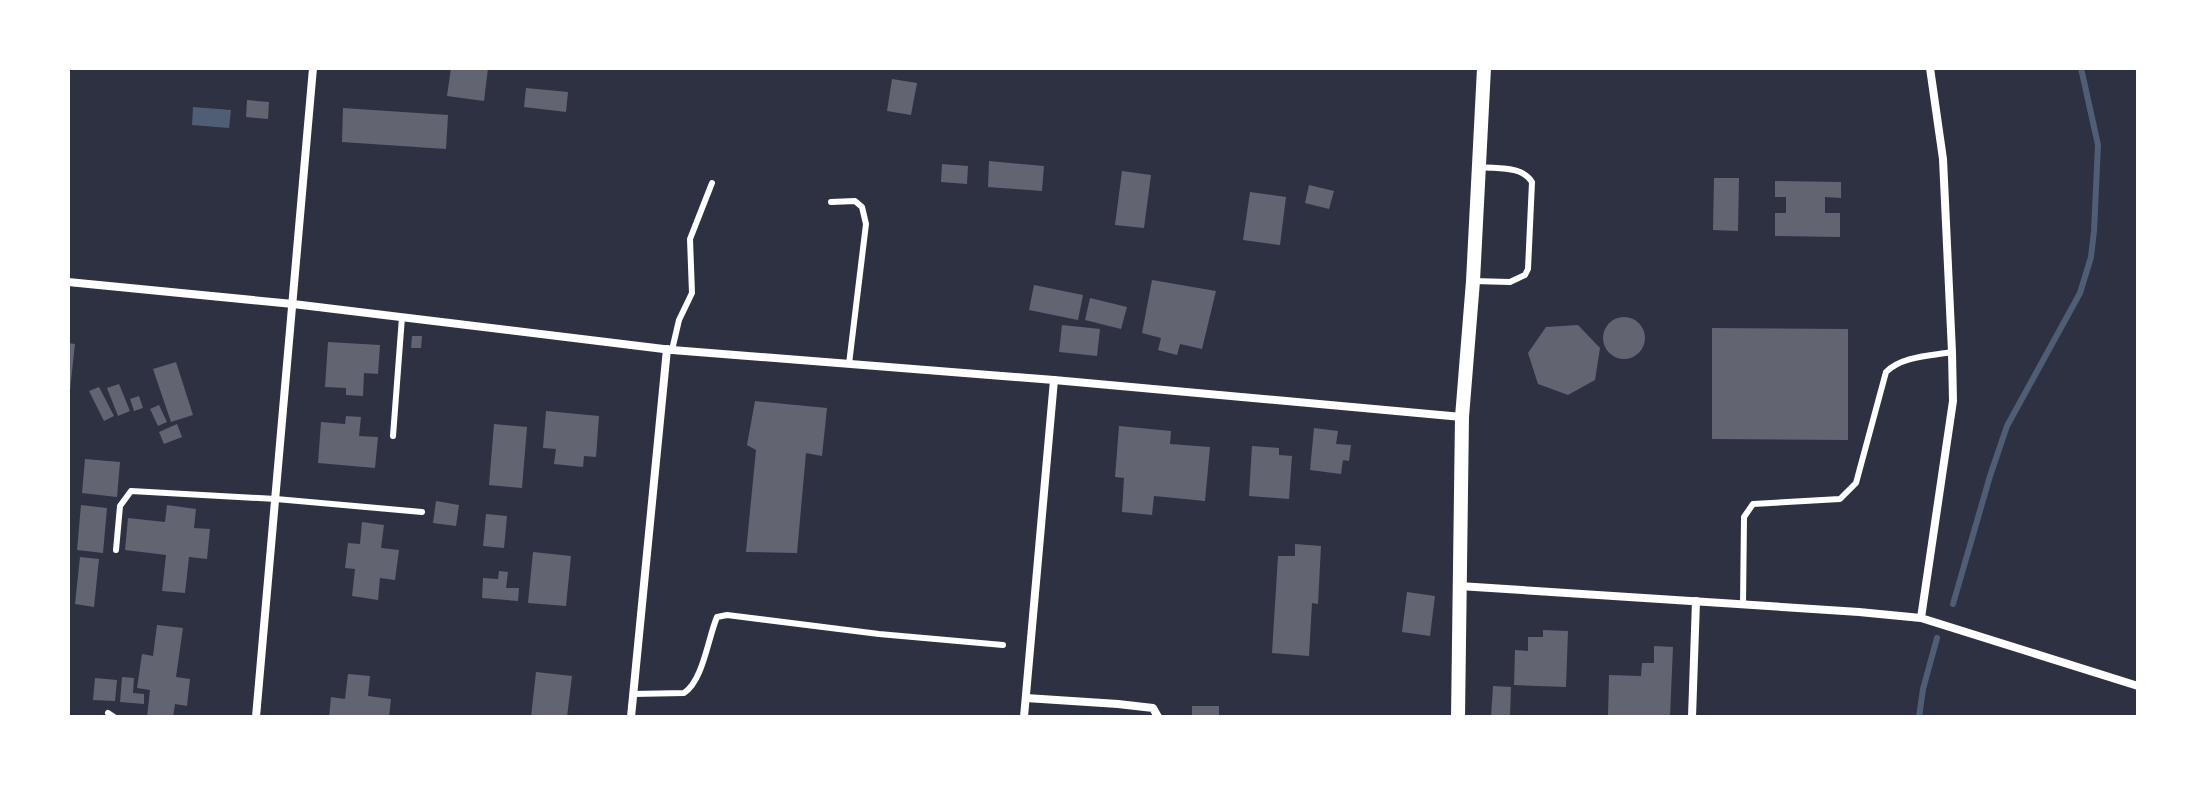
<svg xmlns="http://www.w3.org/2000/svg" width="2206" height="785" viewBox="0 0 2206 785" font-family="Helvetica,sans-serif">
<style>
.water{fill:#4f5d75}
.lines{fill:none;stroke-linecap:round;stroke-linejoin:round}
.stream{stroke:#4f5d75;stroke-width:6}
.building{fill:#626471}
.service{stroke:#fff;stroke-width:6}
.minor{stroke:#fff;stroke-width:8}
.tertiary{stroke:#fff;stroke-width:14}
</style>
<rect width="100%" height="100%" fill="#2d3142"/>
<path class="water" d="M193 107 231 110 229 128 192 125Z"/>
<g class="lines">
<g class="stream">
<path d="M1953 604 1990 476 2007 426 2080 293 2091 257 2094 231 2098 145 2081 68"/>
<path d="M1919 717 1923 689 1937 638"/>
</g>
</g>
<g class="building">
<path d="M451 68H488L484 101 447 96Z"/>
<path d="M892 79 917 83 911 115 887 111Z"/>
<path d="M526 88 568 92 566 112 524 107Z"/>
<path d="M247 100 269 102 268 119 246 117Z"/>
<path d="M343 108 448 115 446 149 342 142Z"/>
<path d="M989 161 1044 166 1042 191 988 187Z"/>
<path d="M942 164 968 166 967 184 941 182Z"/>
<path d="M1122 171 1151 175 1144 228 1115 225Z"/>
<path d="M1714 178H1739L1738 231 1713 230Z"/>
<path d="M1775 181 1841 182V198L1825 197V213H1840V237L1775 236V213H1786V197H1775Z"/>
<path d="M1309 185 1334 191 1329 209 1305 203Z"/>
<path d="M1250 192 1286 197 1280 245 1243 240Z"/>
<path d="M1152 280 1216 291 1202 349 1180 344 1177 355 1158 350 1161 338 1142 333Z"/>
<path d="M1034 285 1083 295 1078 320 1029 310Z"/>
<path d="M1090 298 1127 307 1121 329 1085 320Z"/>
<circle cx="1624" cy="338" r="21"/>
<path d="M1062 325 1100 329 1097 356 1059 352Z"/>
<path d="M1578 325 1600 348 1595 380 1568 395 1538 384 1528 353 1546 327Z"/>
<path d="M1712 328 1848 329V440L1712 439Z"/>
<path d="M412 336H422L421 348H411Z"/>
<path d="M328 342 380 345 378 374 364 373 363 396 346 395V388L325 387Z"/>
<path d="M68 343 75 344 70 390H68Z"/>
<path d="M176 362 193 415 171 422 153 369Z"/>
<path d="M119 384 130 411 118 416 107 388Z"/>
<path d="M99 387 114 416 104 421 89 391Z"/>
<path d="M139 396 143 408 134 411 130 399Z"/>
<path d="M755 401 827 408 822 456 806 453 797 553 746 552 756 450 747 445Z"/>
<path d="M159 405 167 422 158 426 150 409Z"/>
<path d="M546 411 599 416 596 457 584 456 583 467 554 464 556 449 543 448Z"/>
<path d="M346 416 361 417 359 436 378 437 375 468 318 463 321 422 345 424Z"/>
<path d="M177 424 182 437 164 444 159 432Z"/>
<path d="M494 424 527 427 522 488 489 485Z"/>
<path d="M1119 426 1171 431 1170 444 1210 447 1205 501 1154 496 1152 515 1122 512 1124 478 1115 477Z"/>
<path d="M1314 428 1338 431 1336 444 1351 445 1349 461 1343 460 1341 474 1310 470Z"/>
<path d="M1252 446 1279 448V455L1292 456 1289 499 1249 496Z"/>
<path d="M85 459 120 462 117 497 82 493Z"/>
<path d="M436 501 459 505 456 526 433 523Z"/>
<path d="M81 505 107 508 103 553 77 550Z"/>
<path d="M167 505 196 509 194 528 210 529 207 559 189 557 185 593 162 591 166 555 125 550 128 518 165 522Z"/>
<path d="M486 514 507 516 504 548 483 546Z"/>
<path d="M362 522 384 525 381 548 399 550 395 580 380 578 378 600 352 596 355 569 345 568 348 543 360 544Z"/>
<path d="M1295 544 1321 546 1318 604 1312 603 1309 656 1272 653 1278 556H1295Z"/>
<path d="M533 552 571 556 566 606 528 603Z"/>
<path d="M80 557 99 559 94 607 75 604Z"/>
<path d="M499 571 508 572 506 588H519L518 601 482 598 483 578 498 579Z"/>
<path d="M1407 592 1435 596 1430 636 1402 632Z"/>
<path d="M157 625 183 628 176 677 190 679 187 706 175 704 173 717H147L150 690 137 688 142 654 153 656Z"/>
<path d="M1543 630 1568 631 1566 687 1514 685 1515 650 1528 651V637H1543Z"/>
<path d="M1654 646 1673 647 1670 717H1622L1608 715 1609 675 1641 676 1642 663H1654Z"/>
<path d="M536 672 572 676 567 717H531Z"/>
<path d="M348 674 370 676 368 696 391 699 389 717H329L331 697 345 699Z"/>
<path d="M122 677 134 678 133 693 144 694V704L120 702Z"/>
<path d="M95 678 117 680 115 701 93 700Z"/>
<path d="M1493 686 1511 687 1510 717H1491Z"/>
<rect x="1192" y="706" width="27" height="11"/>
</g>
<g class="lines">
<g class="service">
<path d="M831 202 855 201 862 207 866 224 849 364"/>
<path d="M1473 281 1510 282 1525 275 1528 269 1532 182C1522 166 1499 169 1481 167"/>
<path d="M672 350 679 320 692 293 690 239 712 183"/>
<path d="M393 436 402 317"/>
<path d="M116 550 120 506 131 491 276 499 422 512"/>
<path d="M1743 605 1744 517 1753 504 1840 499 1856 483 1886 372C1902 356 1930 356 1952 352"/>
<path d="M633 694 684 693C703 681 708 638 717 617L727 615 879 634 1003 645"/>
<path d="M108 713 114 717"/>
</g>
<g class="minor">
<path d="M1930 68 1943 159 1952 352 1953 401 1921 618 2138 686"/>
<path d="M68 282 293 304 672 350 1054 380 1462 417"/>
<path d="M1459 586 1859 612 1921 618"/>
<path d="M1026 698 1118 704 1153 708 1158 717"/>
<path d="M256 717 313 68"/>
<path d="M631 717 667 349"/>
<path d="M1024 717 1054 380"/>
<path d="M1692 717 1696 601"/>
</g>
<path class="tertiary" d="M1458 717 1462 417 1473 281 1484 68"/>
</g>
<rect width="2206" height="785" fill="none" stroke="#ffffff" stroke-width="140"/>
</svg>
